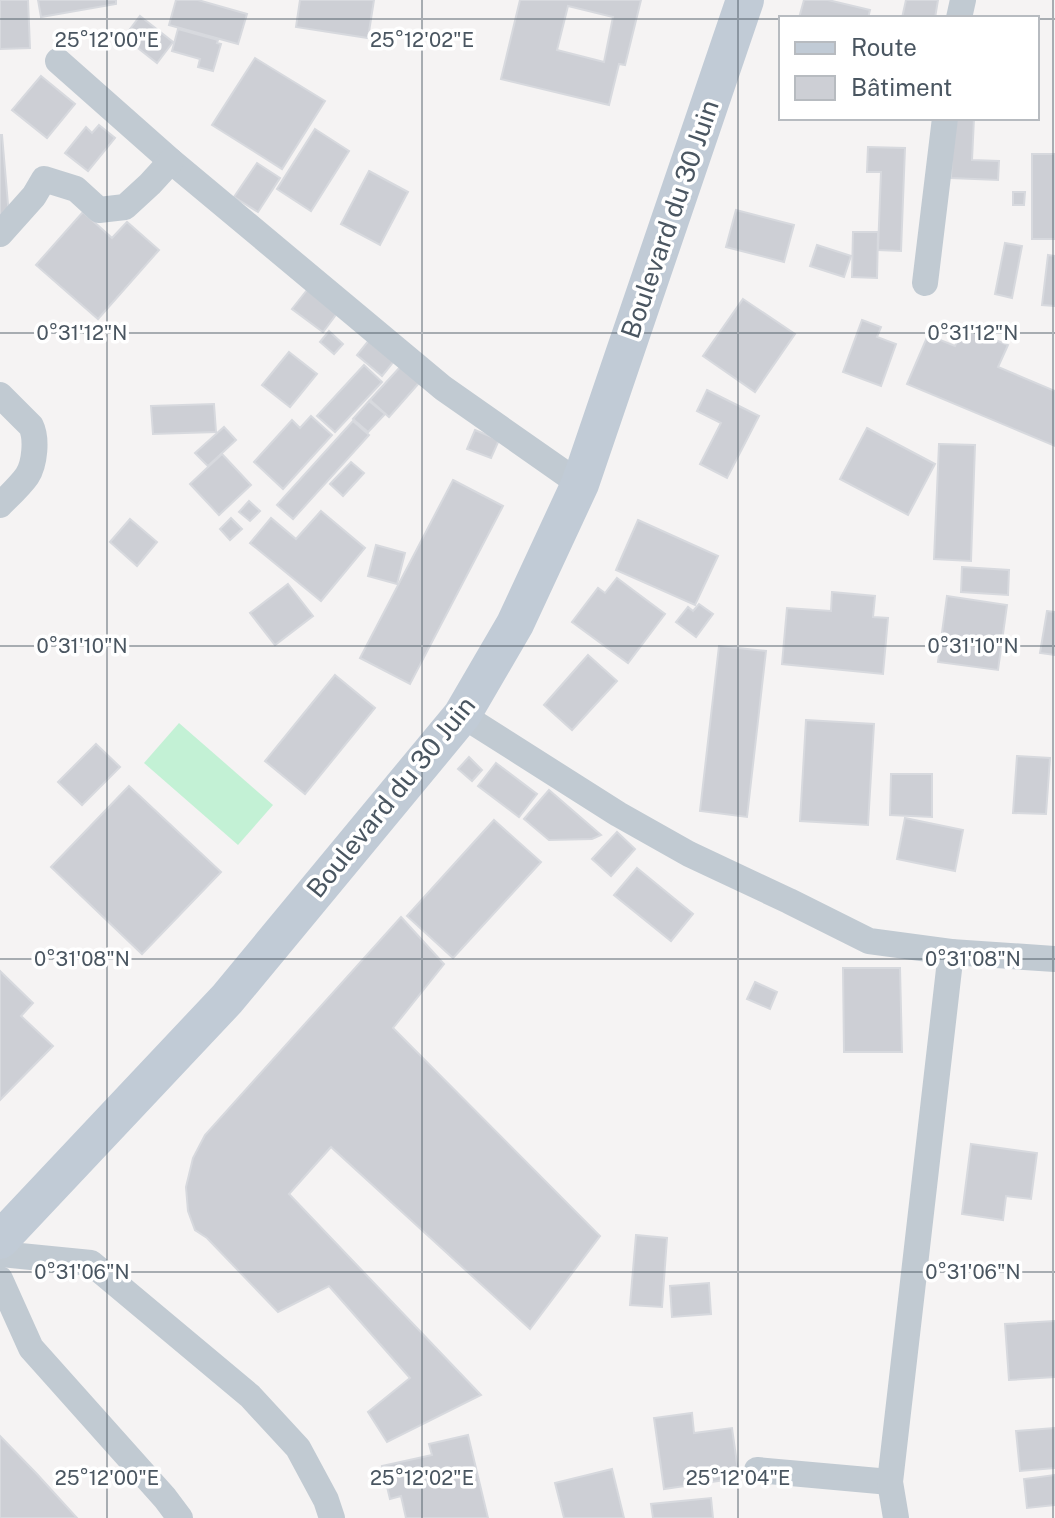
<svg xmlns="http://www.w3.org/2000/svg" width="1055" height="1518" viewBox="0 0 1055 1518" font-family="'Public Sans',sans-serif">
<style>
.grass{fill:#c3f1d5}
.building{fill:#cdcfd5;stroke:#d7d9de;stroke-width:2;fill-rule:evenodd}
.lines{fill:none;stroke-linecap:round;stroke-linejoin:round}
.street{stroke:#c1cad2;stroke-width:26}
.secondary{stroke:#c1cbd6;stroke-width:38}
.ticks{fill:none;stroke:#4a5661;stroke-width:2;stroke-opacity:0.45}
.labels{text-anchor:middle;stroke-width:7;stroke-linejoin:round;paint-order:stroke}
.street-label{font-size:26px;fill:#4a5661;stroke:#fff}
.ticks-label{font-size:20px;text-anchor:middle;fill:#4a5661;stroke:#fff;stroke-width:7;stroke-linejoin:round;paint-order:stroke}
</style>
<rect width="100%" height="100%" fill="#f5f3f3"/>
<path class="grass" d="M179 723 273 805 238 845 144 763Z"/>
<g class="building">
<path d="M0 0H28L30 48 0 49Z"/>
<path d="M38 0H116V4L41 17Z"/>
<path d="M176 0H198L247 14 238 44 169 25Z"/>
<path d="M300 0H374L368 38 296 27Z"/>
<path d="M520 0H641L625 65 619 64 609 105 501 79ZM568 6 613 17 604 62 557 50Z"/>
<path d="M804 0H828L870 10 868 18H799Z"/>
<path d="M906 0H938L935 18H902Z"/>
<path d="M140 16 173 42 157 63 124 37Z"/>
<path d="M178 29 218 40 217 43 221 44 213 71 198 67 200 59 172 51Z"/>
<path d="M255 58 325 101 282 169 212 125Z"/>
<path d="M41 76 75 104 47 138 12 110Z"/>
<path d="M953 118H974L972 160 999 161 998 180 951 178Z"/>
<path d="M99 125 115 138 88 171 65 153 86 127 92 133Z"/>
<path d="M315 129 349 151 311 211 277 189Z"/>
<path d="M0 135H2L9 216 0 217Z"/>
<path d="M868 147 905 148 901 251 878 250 881 172H867Z"/>
<rect x="1032" y="154" width="23" height="85"/>
<path d="M257 163 280 178 258 212 234 197Z"/>
<path d="M369 171 408 192 380 245 341 224Z"/>
<path d="M1013 192H1025L1024 205H1013Z"/>
<path d="M736 210 794 225 784 262 726 247Z"/>
<path d="M83 212 112 238 127 222 159 250 98 319 36 265Z"/>
<path d="M853 232H878L877 278 852 277Z"/>
<path d="M1005 243 1022 246 1012 298 995 294Z"/>
<path d="M817 245 851 256 844 277 810 266Z"/>
<path d="M1048 255 1055 256V306L1042 305Z"/>
<path d="M307 290 338 312 323 332 292 309Z"/>
<path d="M743 299 795 334 755 392 703 356Z"/>
<path d="M862 320 881 327 877 337 896 344 881 386 843 372Z"/>
<path d="M963 327 1008 345 998 367 1055 391V446L907 384 928 335 955 346Z"/>
<path d="M329 331 343 344 334 354 320 342Z"/>
<path d="M370 339 395 360 382 376 357 355Z"/>
<path d="M289 352 317 374 290 407 262 385Z"/>
<path d="M364 365 382 382 335 432 317 416Z"/>
<path d="M401 366 419 383 389 417 370 400Z"/>
<path d="M707 390 759 416 727 478 700 464 721 423 697 411Z"/>
<path d="M369 401 385 414 368 432 353 419Z"/>
<path d="M214 404 216 432 153 434 151 406Z"/>
<path d="M311 416 332 435 283 489 254 462 292 420 300 428Z"/>
<path d="M353 421 369 435 293 519 277 505Z"/>
<path d="M224 427 236 440 208 466 195 453Z"/>
<path d="M867 428 935 464 908 515 840 479Z"/>
<path d="M475 430 499 440 491 458 467 449Z"/>
<path d="M939 444 975 445 971 561 934 559Z"/>
<path d="M222 454 251 485 219 515 190 484Z"/>
<path d="M351 462 364 473 343 496 330 484Z"/>
<path d="M453 480 503 506 410 684 360 658Z"/>
<path d="M249 501 260 511 250 521 239 512Z"/>
<path d="M321 511 365 548 321 601 250 543 271 518 296 539Z"/>
<path d="M231 518 242 529 230 540 220 529Z"/>
<path d="M130 519 157 542 137 566 110 542Z"/>
<path d="M638 520 718 556 695 605 616 570Z"/>
<path d="M376 545 405 553 397 584 368 576Z"/>
<path d="M962 567 1009 570 1008 595 961 592Z"/>
<path d="M617 578 665 614 628 663 572 622 598 588 605 593Z"/>
<path d="M288 584 313 616 275 645 250 613Z"/>
<path d="M832 592 875 596 873 617 888 618 883 674 782 664 787 608 831 611Z"/>
<path d="M947 596 1007 605 998 670 938 662Z"/>
<path d="M699 604 713 614 696 637 676 622 688 607 693 611Z"/>
<path d="M1047 611 1055 612V655L1040 653Z"/>
<path d="M719 646 766 651 747 817 700 811Z"/>
<path d="M588 655 617 681 572 730 544 705Z"/>
<path d="M335 675 375 708 305 794 265 761Z"/>
<path d="M806 720 874 724 868 825 800 821Z"/>
<path d="M96 744 120 767 82 805 58 782Z"/>
<path d="M1017 756 1050 758 1046 814 1013 813Z"/>
<path d="M469 757 482 770 472 781 458 769Z"/>
<path d="M496 763 537 794 519 817 478 786Z"/>
<path d="M891 774H932V817L890 815Z"/>
<path d="M129 786 221 872 142 954 51 867Z"/>
<path d="M549 790 601 835 592 839 549 840 524 819Z"/>
<path d="M905 818 963 830 955 871 897 859Z"/>
<path d="M494 820 541 862 453 958 407 916Z"/>
<path d="M617 832 635 849 611 876 592 859Z"/>
<path d="M637 868 693 914 671 941 614 895Z"/>
<path d="M401 917 444 964 393 1028 600 1236 530 1329 331 1147 289 1194 481 1395 387 1442 368 1412 410 1378 329 1286 278 1312 207 1238 195 1230 188 1211 186 1187 193 1158 205 1135Z"/>
<path d="M843 968H900L902 1052H844Z"/>
<path d="M0 971 33 1003 21 1016 53 1046 0 1100Z"/>
<path d="M755 982 777 992 770 1009 747 999Z"/>
<path d="M971 1144 1037 1153 1031 1199 1006 1196 1003 1220 962 1214Z"/>
<path d="M636 1235 667 1238 662 1307 630 1305Z"/>
<path d="M709 1283 711 1314 672 1317 670 1286Z"/>
<path d="M1055 1321V1377L1009 1380 1005 1324Z"/>
<path d="M692 1413 694 1433 732 1428 739 1478 664 1489 654 1418Z"/>
<path d="M1055 1428V1468L1020 1471 1016 1431Z"/>
<path d="M468 1435 488 1518H406L401 1496 390 1499 382 1466 432 1455 429 1444Z"/>
<path d="M0 1436 36 1473 77 1518H0Z"/>
<path d="M612 1469 624 1518H564L555 1483Z"/>
<path d="M1055 1475V1505L1027 1508 1024 1479Z"/>
<path d="M711 1498 713 1518H653L651 1504Z"/>
</g>
<g class="lines">
<g class="street">
<path d="M959 18 963 0"/>
<path d="M58 61 171 161 443 388 580 484"/>
<path d="M0 234 34 196 44 179 76 189 99 210 125 207 150 184 171 161"/>
<path d="M925 283 945 118"/>
<path d="M0 395 31 426C37 438 35 464 27 476 20 486 9 496 0 505"/>
<path d="M462 715 618 814 689 854 789 901 869 941 951 952 1055 959"/>
<path d="M0 1254 91 1263 250 1396 298 1448 326 1500 332 1518"/>
<path d="M0 1279 31 1348 165 1498 180 1518"/>
<path d="M757 1470 890 1482"/>
<path d="M896 1518 890 1482 951 952"/>
</g>
<path class="secondary" d="M0 1240 227 999 462 715 515 624 580 484 745 0"/>
</g>
<path class="ticks" d="M107 0V1518M422 0V1518M738 0V1518M1053 0V1518M0 19H781M1037 19H1055M0 333H1055M0 646H1055M0 959H1055M0 1272H1055"/>
<g class="labels">
<g class="street-label">
<text transform="translate(670 219) rotate(-71)" y="9">Boulevard du 30 Juin</text>
<text transform="translate(391 797) rotate(-51)" y="9">Boulevard du 30 Juin</text>
</g>
</g>
<g class="ticks-label">
<text x="107" y="47">25°12'00"E</text>
<text x="422" y="47">25°12'02"E</text>
<text x="82" y="340">0°31'12"N</text>
<text x="973" y="340">0°31'12"N</text>
<text x="82" y="653">0°31'10"N</text>
<text x="973" y="653">0°31'10"N</text>
<text x="82" y="966">0°31'08"N</text>
<text x="973" y="966">0°31'08"N</text>
<text x="82" y="1279">0°31'06"N</text>
<text x="973" y="1279">0°31'06"N</text>
<text x="107" y="1485">25°12'00"E</text>
<text x="422" y="1485">25°12'02"E</text>
<text x="738" y="1485">25°12'04"E</text>
</g>
<rect x="779" y="16" width="260" height="104" fill="#ffffff" stroke="#b7bbc0" stroke-width="2"/>
<rect x="795" y="42" width="40" height="12" fill="#c1cbd6" stroke="#b7bbc0" stroke-width="2"/>
<text x="851" y="56" font-size="24" fill="#4a5661">Route</text>
<rect x="795" y="76" width="40" height="24" fill="#cdcfd5" stroke="#b7bbc0" stroke-width="2"/>
<text x="851" y="96" font-size="24" fill="#4a5661">Bâtiment</text>
</svg>
